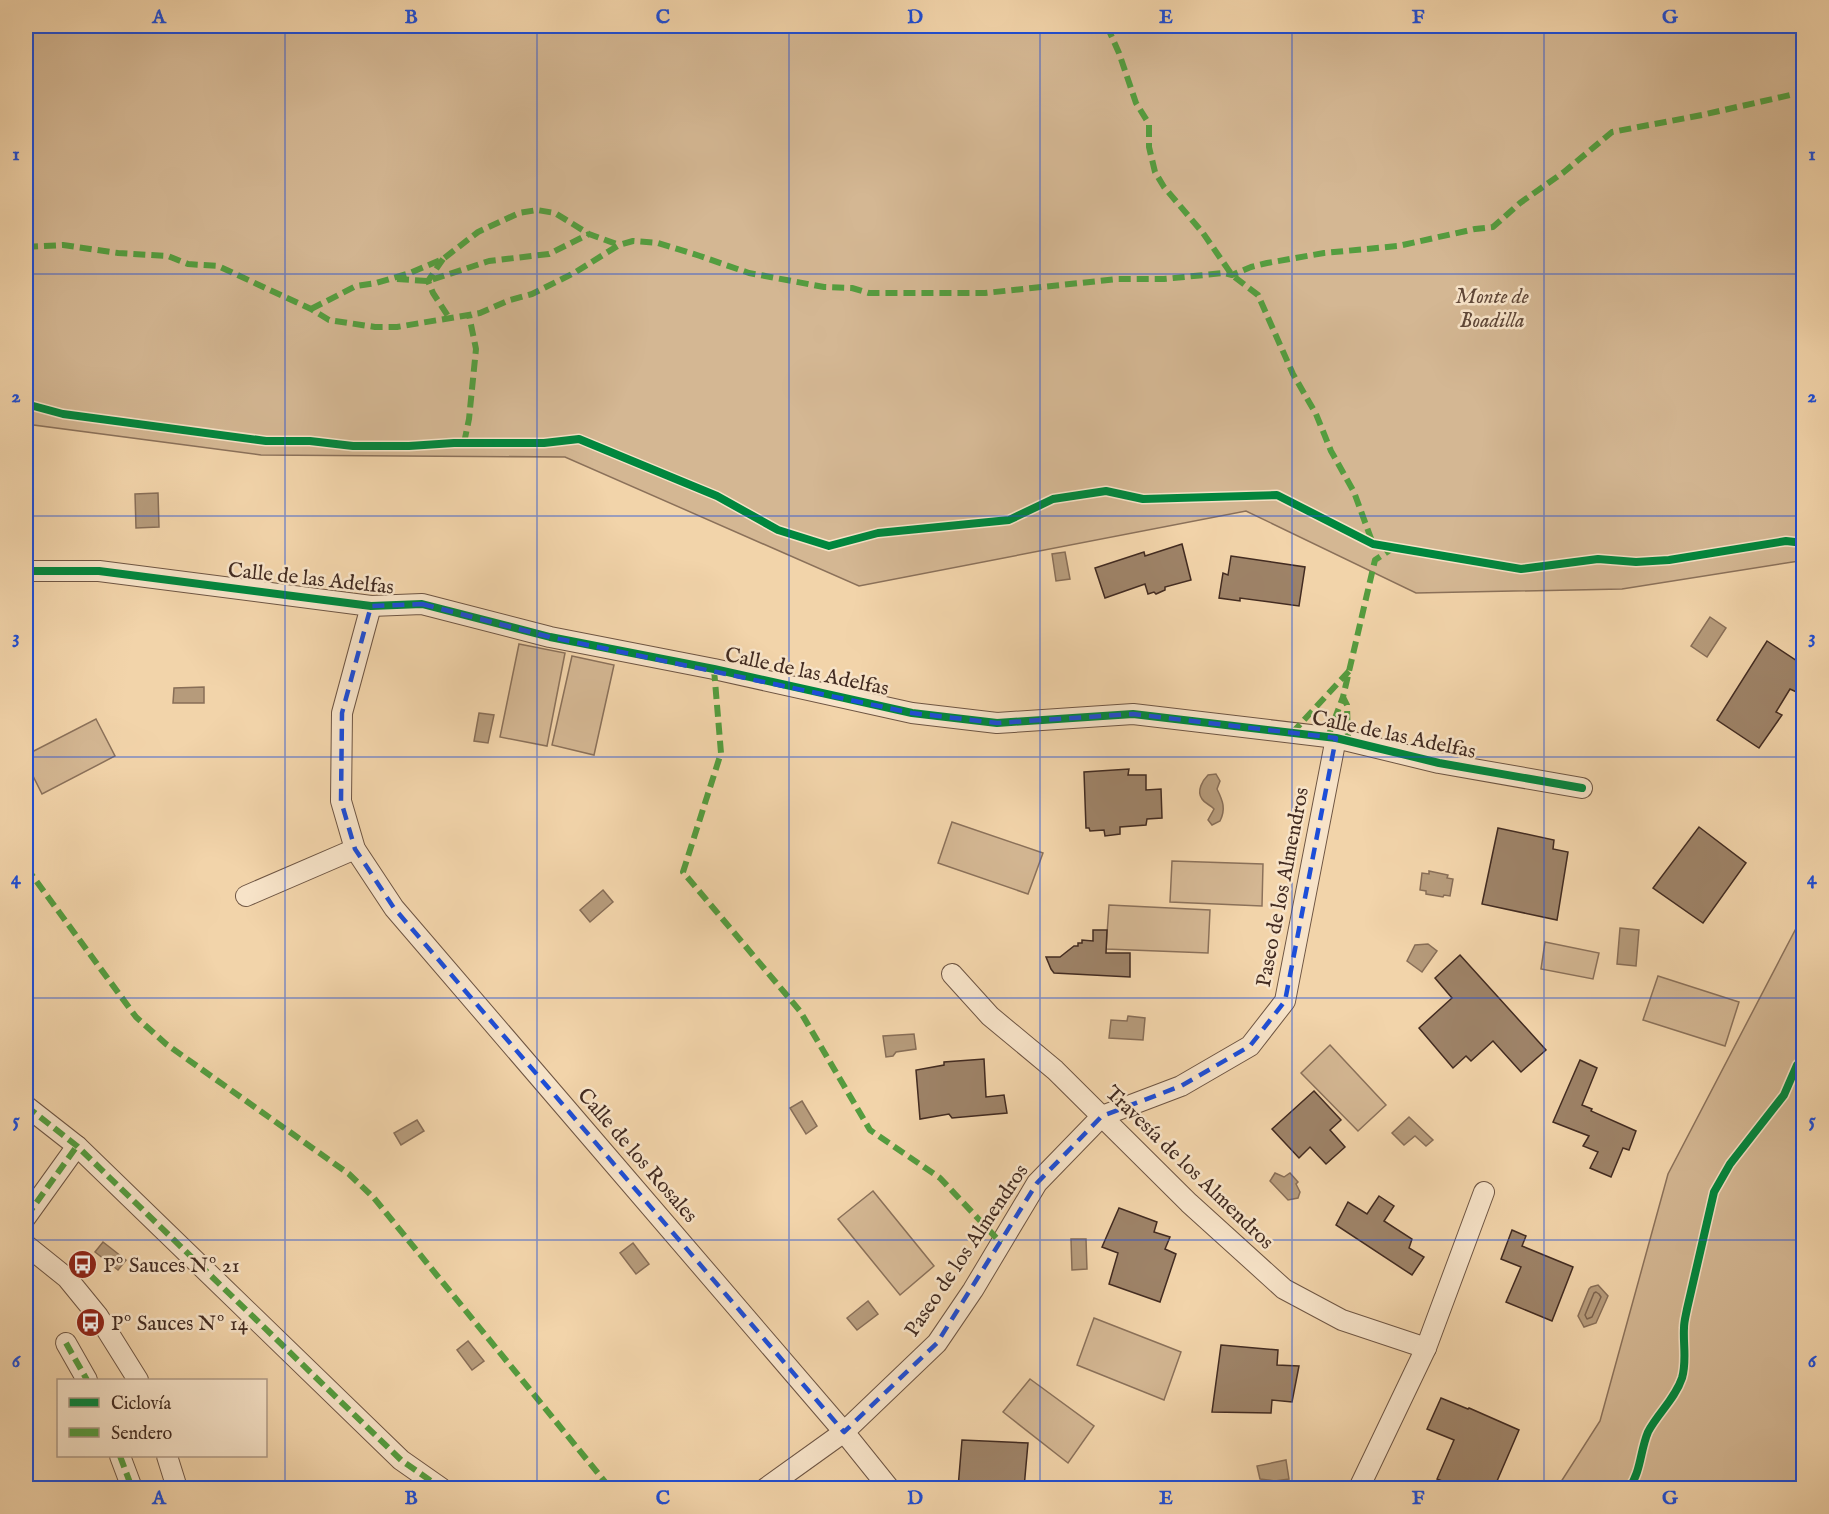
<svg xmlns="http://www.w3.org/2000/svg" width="1829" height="1514" viewBox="0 0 1829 1514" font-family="'IM FELL English',serif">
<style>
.green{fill:#d4b793;stroke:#8b715a;stroke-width:1.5}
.water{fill:#b69b7b;stroke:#886e57;stroke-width:1.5}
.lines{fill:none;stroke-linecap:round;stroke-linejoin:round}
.shore{stroke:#7c634e;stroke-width:1.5}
.building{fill:#9e8368;stroke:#422b21;stroke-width:1.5}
.street-casing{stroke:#6e5543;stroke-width:22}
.street{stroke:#f7e3c8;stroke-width:20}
.quiet{stroke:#549d3f;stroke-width:6;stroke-dasharray:12 6;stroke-linecap:butt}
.cycleway-casing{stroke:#f7e3c8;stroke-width:11}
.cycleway{stroke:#00873e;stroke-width:8}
.marked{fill:none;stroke:#1d4ed8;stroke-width:4.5;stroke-dasharray:12 8;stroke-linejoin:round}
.grid{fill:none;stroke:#1d4ed8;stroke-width:1.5;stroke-opacity:0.55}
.labels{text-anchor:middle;stroke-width:5;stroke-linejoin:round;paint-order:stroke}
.park-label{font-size:21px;font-style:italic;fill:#5f4738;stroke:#f7e3c8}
.street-label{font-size:21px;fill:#422b21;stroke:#f7e3c8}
.poi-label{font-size:21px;fill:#422b21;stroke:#f7e3c8;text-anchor:start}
.neatline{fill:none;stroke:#1d4ed8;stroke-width:2}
.grid-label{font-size:20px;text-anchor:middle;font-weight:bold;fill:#1d4ed8}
</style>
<rect width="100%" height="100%" fill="#f2d4aa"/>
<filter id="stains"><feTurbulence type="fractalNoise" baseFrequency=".00333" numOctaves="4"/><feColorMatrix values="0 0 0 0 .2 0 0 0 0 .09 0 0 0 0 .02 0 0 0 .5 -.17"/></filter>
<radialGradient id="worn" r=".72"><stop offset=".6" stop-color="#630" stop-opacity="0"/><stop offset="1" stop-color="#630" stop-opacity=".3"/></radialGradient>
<g class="green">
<path d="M26 26H1803V563L1799 561 1622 589 1416 593 1246 511 859 586 565 457 261 455 26 424Z"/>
<path d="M519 644 565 653 547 746 500 737Z"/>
<path d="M572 656 614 665 594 755 552 745Z"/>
<path d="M96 719 115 756 42 794 26 762V755Z"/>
<path d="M952 822 1043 853 1028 894 938 863Z"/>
<path d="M1172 861 1263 864 1262 906 1170 902Z"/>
<path d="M1109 905 1210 910 1208 953 1106 949Z"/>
<path d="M1803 915V1488H1557L1600 1421 1668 1174Z"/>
<path d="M1545 942 1599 953 1593 979 1541 969Z"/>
<path d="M1658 976 1739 1002 1725 1046 1643 1020Z"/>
<path d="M1330 1045 1386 1105 1358 1131 1301 1073Z"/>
<path d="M873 1191 934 1266 900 1295 838 1219Z"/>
<path d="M1094 1318 1181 1352 1164 1400 1077 1365Z"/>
<path d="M1030 1379 1094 1426 1068 1463 1003 1412Z"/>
</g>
<g class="water">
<path d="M158 493 159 527 136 528 135 494Z"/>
<path d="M1065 552 1070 579 1056 581 1052 554Z"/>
<path d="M1710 617 1726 628 1707 657 1691 646Z"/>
<path d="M204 687V703H173L174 688Z"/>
<path d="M479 713 494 715 488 743 474 741Z"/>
<path d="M1216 774 1220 781 1217 789C1223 801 1226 809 1220 821L1212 825 1208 820 1214 809C1211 805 1205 804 1202 799 1196 791 1203 780 1208 775Z"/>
<path d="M1429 871 1448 875 1447 878 1453 879 1450 896 1444 895 1443 897 1426 894V891L1420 890 1422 873 1429 874Z"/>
<path d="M603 890 613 902 590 922 580 910Z"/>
<path d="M1620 928 1639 930 1636 966 1617 964Z"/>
<path d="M1428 944 1437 951 1422 972 1407 961 1415 945Z"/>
<path d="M1128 1016 1145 1018 1143 1040 1109 1038 1111 1020 1127 1021Z"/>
<path d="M914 1034 916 1049 896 1052 893 1056 886 1057 883 1036Z"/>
<path d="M802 1101 817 1126 806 1134 790 1108Z"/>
<path d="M1409 1117 1433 1140 1426 1146 1415 1136 1404 1145 1392 1133Z"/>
<path d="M417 1120 424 1131 401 1145 394 1133Z"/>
<path d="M1275 1173 1284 1177 1290 1173 1298 1182 1296 1184 1300 1192 1298 1198 1288 1200 1270 1181Z"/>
<path d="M1071 1239H1086L1087 1269 1072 1270Z"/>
<path d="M103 1242 126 1260 118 1270 95 1252Z"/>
<path d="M633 1243 649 1264 636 1274 620 1253Z"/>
<path d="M1598 1285 1608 1296 1596 1323 1584 1327 1578 1316 1589 1289 1591 1287Z"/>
<path d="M868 1301 878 1314 857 1330 847 1318Z"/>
<path d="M468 1341 484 1361 472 1370 457 1350Z"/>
<path d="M1286 1460 1289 1479 1275 1481 1260 1479 1257 1466Z"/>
</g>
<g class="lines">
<path class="shore" d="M1596 1292 1599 1294 1601 1297 1592 1317 1587 1319 1585 1315 1594 1293Z"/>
</g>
<g class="building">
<path d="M1182 544 1191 580 1165 587V590L1156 594 1154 592 1148 594 1145 584 1105 598 1095 568 1144 552 1145 556Z"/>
<path d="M1231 556 1305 567 1299 606 1240 598V601L1219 598 1223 573 1228 575Z"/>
<path d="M1767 641 1803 665V695L1790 689 1776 712 1782 715 1759 748 1717 720Z"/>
<path d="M1129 769 1128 775H1146V790L1161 789 1162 818 1147 819 1146 825 1120 827V834L1105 836 1104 830 1090 831 1089 828H1086L1084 772Z"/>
<path d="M1699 827 1746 863 1703 923 1653 888Z"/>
<path d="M1498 828 1554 840 1553 849 1568 852 1557 920 1482 904Z"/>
<path d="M1093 930H1107L1106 953H1130V977L1054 973 1051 969 1046 957H1060L1074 946H1078V943H1082V940L1093 941Z"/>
<path d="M1460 955 1546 1050 1521 1072 1493 1041 1471 1061 1466 1056 1453 1068 1419 1028 1452 998 1435 978Z"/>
<path d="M984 1059 986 1097 1004 1095 1007 1113 952 1118 949 1114 920 1119 916 1070 944 1065V1062Z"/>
<path d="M1580 1060 1597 1068 1582 1105 1592 1109 1591 1111 1636 1131 1629 1150 1623 1148 1611 1177 1590 1168 1598 1152 1583 1146 1589 1136 1553 1122Z"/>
<path d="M1314 1091 1341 1120 1330 1130 1345 1147 1326 1164 1310 1147 1299 1158 1272 1129Z"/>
<path d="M1379 1196 1394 1206 1384 1221 1412 1239 1409 1248 1424 1257 1412 1275 1336 1225 1348 1202 1367 1214Z"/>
<path d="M1119 1208 1157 1222 1154 1232 1170 1237 1165 1249 1176 1254 1160 1302 1109 1284 1118 1253 1102 1247Z"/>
<path d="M1512 1230 1526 1236 1522 1246 1573 1267 1552 1321 1506 1302 1521 1267 1501 1259Z"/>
<path d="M1221 1345 1278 1350 1277 1365 1299 1366 1292 1402 1272 1400 1271 1413 1212 1412Z"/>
<path d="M1441 1398 1468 1409 1469 1408 1519 1430 1494 1488H1460L1437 1479 1454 1440 1427 1429Z"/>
<path d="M962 1440 1028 1443 1024 1488H958Z"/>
</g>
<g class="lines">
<defs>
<g id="street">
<path d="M26 571H99L371 606 422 604 550 637 714 669 912 713 997 723 1133 714 1336 738 1439 763 1582 788"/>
<path d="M371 606 342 713 341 801 355 849 394 908 844 1432 889 1488"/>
<path d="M246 896 355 849"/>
<path d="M952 974 990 1016 1055 1070 1189 1203 1284 1289 1342 1320 1426 1348"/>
<path d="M26 1106 77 1146 401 1460 441 1488"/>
<path d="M26 1217 77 1146"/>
<path d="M26 1245 67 1278 98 1316 138 1380"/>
<path d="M66 1343 87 1380"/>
<path d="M120 1456 132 1488"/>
<path d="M167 1456 177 1488"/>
<path d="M766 1488 844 1432 937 1343 973 1290 1037 1183 1102 1116 1181 1086 1250 1046 1285 1001 1336 738"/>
<path d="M1359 1488 1426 1348 1484 1192"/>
</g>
</defs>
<use href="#street" class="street-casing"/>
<use href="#street" class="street"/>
<g class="quiet">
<path d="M1107 26 1119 53 1136 103 1149 124V147L1155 172 1164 187 1203 233 1232 275 1258 295 1293 374 1316 414 1331 451 1354 492 1373 544"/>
<path d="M26 247 63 245 118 253 168 256 188 264 218 266 311 309 329 320 375 327H397L480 313 510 300 532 294 574 273 619 245 633 241 658 243 700 256 749 273 824 287 852 288 869 293H985L1118 279H1164L1224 273 1232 275 1251 267 1267 263 1324 253 1398 246 1475 229 1493 227 1520 203 1564 172 1612 132 1702 115 1790 95H1804"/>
<path d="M443 259 428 281 433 293 450 319"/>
<path d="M397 279 428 281 489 261 549 254 589 234"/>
<path d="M311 309 356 286 376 283 410 273 443 259 478 232 519 213 537 210 555 213 589 234 619 245"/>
<path d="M464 443 469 419 476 349 469 315"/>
<path d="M714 669 721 753 683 872 800 1011 870 1130 940 1178 1001 1243"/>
<path d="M1292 733 1349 671"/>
<path d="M1328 737 1343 697"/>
<path d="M1348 741 1347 705 1343 697 1375 560 1393 548"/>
<path d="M26 867 136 1017 166 1044 349 1174 374 1198 610 1488"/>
<path d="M26 1106 77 1146 401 1460 441 1488"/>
<path d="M26 1217 77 1146"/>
<path d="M66 1343 87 1380"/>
<path d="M120 1456 132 1488"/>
</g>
<defs>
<g id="cycleway">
<path d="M26 404 63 414 266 441H310L353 446H409L454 443H544L579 439 717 496 778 530 829 546 878 533 1009 520 1053 499 1106 491 1143 499 1277 495 1373 544 1521 569 1598 559 1636 562 1669 560 1786 541 1804 543"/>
<path d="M26 571H99L371 606 422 604 550 637 714 669 912 713 997 723 1133 714 1336 738 1439 763 1582 788"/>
<path d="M1629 1488C1641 1472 1640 1451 1648 1432 1658 1413 1675 1399 1682 1378 1687 1361 1683 1345 1684 1328 1684 1321 1686 1315 1687 1309L1714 1192 1730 1164 1784 1095 1797 1065 1804 1059"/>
</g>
</defs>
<use href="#cycleway" class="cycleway-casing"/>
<use href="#cycleway" class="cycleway"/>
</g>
<path class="marked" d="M422 604 550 637 912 713 997 723 1133 714 1336 738 1285 1001 1250 1046 1181 1086 1102 1116 1037 1183 937 1343 844 1432 394 908 355 849 341 801 342 713 371 606Z"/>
<path class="grid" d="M285 26V1488M537 26V1488M789 26V1488M1040 26V1488M1292 26V1488M1544 26V1488M26 274H1804M26 516H1804M26 757H1804M26 998H1804M26 1240H1804"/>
<defs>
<symbol id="bus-disc" viewBox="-11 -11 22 22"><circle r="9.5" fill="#8f2418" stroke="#f7e3c8"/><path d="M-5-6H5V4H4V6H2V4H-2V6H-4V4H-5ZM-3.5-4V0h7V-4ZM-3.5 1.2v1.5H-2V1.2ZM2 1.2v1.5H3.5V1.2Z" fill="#fff"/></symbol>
</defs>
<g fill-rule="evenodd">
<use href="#bus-disc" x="66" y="1248" width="33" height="33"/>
<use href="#bus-disc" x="74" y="1306" width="33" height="33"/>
</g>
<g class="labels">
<g class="park-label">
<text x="1492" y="303">Monte de<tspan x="1492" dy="24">Boadilla</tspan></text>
</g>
<g class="street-label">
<text transform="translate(311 578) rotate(6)" y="7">Calle de las Adelfas</text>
<text transform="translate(807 671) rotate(12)" y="7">Calle de las Adelfas</text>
<text transform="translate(1394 734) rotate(12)" y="7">Calle de las Adelfas</text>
<text transform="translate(1282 887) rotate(-79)" y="7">Paseo de los Almendros</text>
<text transform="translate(638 1155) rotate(49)" y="7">Calle de los Rosales</text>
<text transform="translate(1190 1167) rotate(44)" y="7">Travesía de los Almendros</text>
<text transform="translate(966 1250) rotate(-56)" y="7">Paseo de los Almendros</text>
</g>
<g class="poi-label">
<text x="103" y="1272">Pº Sauces Nº 21</text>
<text x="111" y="1330">Pº Sauces Nº 14</text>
</g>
</g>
<rect width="1829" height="1514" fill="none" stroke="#f2d4aa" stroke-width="66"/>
<rect x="57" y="1379" width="210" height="78" fill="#f7e3c8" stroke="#af9985" stroke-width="1.5"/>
<rect x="69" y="1398" width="30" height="9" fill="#00873e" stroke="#af9985" stroke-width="1.5"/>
<text x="111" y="1409" font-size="18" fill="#422b21">Ciclovía</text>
<rect x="69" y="1428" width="30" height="9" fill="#549d3f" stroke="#af9985" stroke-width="1.5"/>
<text x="111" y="1439" font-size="18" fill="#422b21">Sendero</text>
<rect x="33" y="33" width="1763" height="1448" class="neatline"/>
<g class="grid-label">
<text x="159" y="23">A</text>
<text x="411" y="23">B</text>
<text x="663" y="23">C</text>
<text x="915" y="23">D</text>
<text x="1166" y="23">E</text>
<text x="1418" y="23">F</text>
<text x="1670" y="23">G</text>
<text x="16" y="160">1</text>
<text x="1812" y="160">1</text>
<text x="16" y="402">2</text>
<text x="1812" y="402">2</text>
<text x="16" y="643">3</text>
<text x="1812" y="643">3</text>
<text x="16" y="884">4</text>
<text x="1812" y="884">4</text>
<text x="16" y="1126">5</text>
<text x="1812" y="1126">5</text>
<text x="16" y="1367">6</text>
<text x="1812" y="1367">6</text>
<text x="159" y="1504">A</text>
<text x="411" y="1504">B</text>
<text x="663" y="1504">C</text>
<text x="915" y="1504">D</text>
<text x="1166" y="1504">E</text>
<text x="1418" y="1504">F</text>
<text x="1670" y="1504">G</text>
</g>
<rect width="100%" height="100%" filter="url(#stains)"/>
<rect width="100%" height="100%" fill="url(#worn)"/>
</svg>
